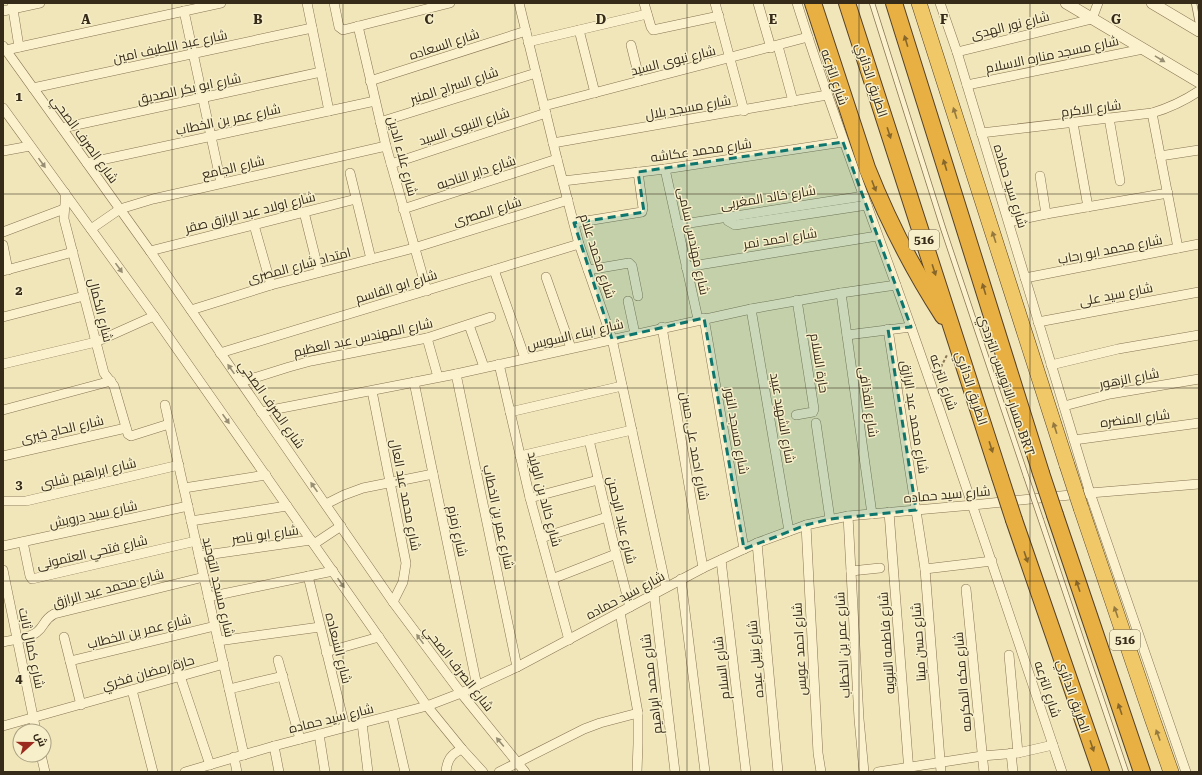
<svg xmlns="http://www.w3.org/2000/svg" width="1202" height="775" viewBox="0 0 1202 775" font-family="'Roboto Serif',Cairo,serif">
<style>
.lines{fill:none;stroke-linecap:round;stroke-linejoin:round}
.service-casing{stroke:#887453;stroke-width:6}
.minor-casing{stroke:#887453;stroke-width:10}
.tertiary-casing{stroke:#887453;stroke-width:12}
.trunk-casing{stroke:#554128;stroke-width:16}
.motorway-casing{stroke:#554128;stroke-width:18}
.path{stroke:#887453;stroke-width:2;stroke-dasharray:3 2;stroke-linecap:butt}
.service{stroke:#fbf2cd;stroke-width:4.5}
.minor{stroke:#fbf2cd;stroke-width:9}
.tertiary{stroke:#fbf2cd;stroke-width:11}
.trunk{stroke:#f0c868;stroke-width:15}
.motorway{stroke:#e8b042;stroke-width:16}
.service-bridge-casing{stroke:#887453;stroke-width:6;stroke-linecap:butt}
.trunk-bridge-casing{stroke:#554128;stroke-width:16;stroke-linecap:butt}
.motorway-bridge-casing{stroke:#554128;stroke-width:18;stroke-linecap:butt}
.service-bridge{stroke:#fbf2cd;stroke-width:4.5}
.trunk-bridge{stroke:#f0c868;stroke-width:15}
.motorway-bridge{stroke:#e8b042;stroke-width:16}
.oneway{fill:#86662b}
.oneway2{fill:#988e73}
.oneway3{fill:#937940}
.marked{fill:#0f766e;fill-opacity:0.2;stroke:#0f766e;stroke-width:3;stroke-dasharray:8 5;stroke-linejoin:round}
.grid{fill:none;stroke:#362a19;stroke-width:1;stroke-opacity:0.55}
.labels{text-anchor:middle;stroke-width:3;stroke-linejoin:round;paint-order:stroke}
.shield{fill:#f7efca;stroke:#70654e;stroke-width:1}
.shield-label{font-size:12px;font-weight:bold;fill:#362a19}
.street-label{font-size:13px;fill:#362a19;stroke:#f7efca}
.grid-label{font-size:13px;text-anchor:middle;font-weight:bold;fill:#362a19;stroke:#f7efca;stroke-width:3;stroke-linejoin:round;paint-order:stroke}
</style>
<rect width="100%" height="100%" fill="#f0e6ba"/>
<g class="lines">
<defs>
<g id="service">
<path d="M872 3 943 228 1026 476"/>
<path d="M1194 3 1199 29"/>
<path d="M1041 520 1126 772"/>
</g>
<g id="minor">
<path d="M12 3 19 47"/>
<path d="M307 3 329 111"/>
<path d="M334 3 339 27 343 30 450 3"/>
<path d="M519 3 557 159 579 244 612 339 666 587"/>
<path d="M644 3 651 27 653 30 719 16"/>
<path d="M715 3 744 111"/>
<path d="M758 3 771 48"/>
<path d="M797 3C831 112 873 219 911 327 963 475 1012 623 1062 772"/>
<path d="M940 3 957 52 1090 493 1186 772"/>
<path d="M3 11 40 3"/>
<path d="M184 11 221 183"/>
<path d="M358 26 386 146 427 291"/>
<path d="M579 30 595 93"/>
<path d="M528 42 647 14"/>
<path d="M631 45 640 81"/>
<path d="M3 46 150 251 393 602 461 693 525 772"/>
<path d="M778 46 793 101"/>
<path d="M6 50 221 3"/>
<path d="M957 52 1092 19 1098 3"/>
<path d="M370 81 526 31"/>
<path d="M967 85 1143 49"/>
<path d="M33 88 312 28"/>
<path d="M544 106 808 37"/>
<path d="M3 108 154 316 427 706 462 749 483 772"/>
<path d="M1152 113 1178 248"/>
<path d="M1109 118 1120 181"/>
<path d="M380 122 536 73"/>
<path d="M1073 123 1088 207"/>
<path d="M62 128 321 72"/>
<path d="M981 133 1152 113C1169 108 1184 101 1199 91"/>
<path d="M553 143 827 95"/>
<path d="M3 151 30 146"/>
<path d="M1160 156 1199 150"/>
<path d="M87 163 375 101"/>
<path d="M391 164 546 113"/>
<path d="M665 169 698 319"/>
<path d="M350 173 371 259"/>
<path d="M1040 176 1046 214"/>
<path d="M563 181 665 169 843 142"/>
<path d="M65 193C66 202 64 210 64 219L104 373 114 386 128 434 131 436 169 424"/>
<path d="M403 209 557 159"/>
<path d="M304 212 319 272"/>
<path d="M727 216 728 221 735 225 867 205"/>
<path d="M1009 222 1046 214 1168 193"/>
<path d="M574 223 642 212 643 208 638 172"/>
<path d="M254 225 271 285"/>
<path d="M677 225 864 196"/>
<path d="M91 229 120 209 153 199 386 146"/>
<path d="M3 232 64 209"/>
<path d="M3 245 8 270"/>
<path d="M150 251 356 199"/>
<path d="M686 267 877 236"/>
<path d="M494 270 525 358"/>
<path d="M588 270 629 263 632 266 638 296"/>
<path d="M3 271 73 252"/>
<path d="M546 277 571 348"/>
<path d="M1025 278 1199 244"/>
<path d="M841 293 872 514"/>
<path d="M628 301 635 334"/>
<path d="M751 309 789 531"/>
<path d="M191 310 271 285 414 248 568 200"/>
<path d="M3 317 84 296"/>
<path d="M704 318 744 549"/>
<path d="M1038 322 1199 292"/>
<path d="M469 325 484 367"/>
<path d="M662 327 703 568"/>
<path d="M888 329 925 569 941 772"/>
<path d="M847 335 911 327"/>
<path d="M427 338 438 377"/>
<path d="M220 353 579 244"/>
<path d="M3 364 96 342 154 316"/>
<path d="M499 364 530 498 569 640"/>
<path d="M1051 365 1118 349 1199 335"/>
<path d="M456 374 517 667"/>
<path d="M241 382 289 367 311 361 427 338 491 317"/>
<path d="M414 382 477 686"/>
<path d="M372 391 406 563 403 582 393 602"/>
<path d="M165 405 244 755"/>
<path d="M1064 406 1110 394 1199 379"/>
<path d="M3 410 111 381"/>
<path d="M261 412 456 374 751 309 841 293 896 285"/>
<path d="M510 412 622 386"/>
<path d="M796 415 813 412 814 409 797 300"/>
<path d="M816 423 830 519"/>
<path d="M589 440 616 554 630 607"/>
<path d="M1074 440 1199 423"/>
<path d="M3 456 126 428"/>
<path d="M520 456 632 430"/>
<path d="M184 488 266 475"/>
<path d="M530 498 598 480"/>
<path d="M3 501H26L179 465"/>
<path d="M326 504 344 495 363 488 433 474"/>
<path d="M889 512 909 772"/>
<path d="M848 516 859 719 864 772"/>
<path d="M191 521 287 506"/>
<path d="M806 525 818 753 821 772"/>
<path d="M541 538 607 517"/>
<path d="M23 542 30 576 32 579 196 541"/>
<path d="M757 543 778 772"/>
<path d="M314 544 341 526"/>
<path d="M3 546 188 506"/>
<path d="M199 556 311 540"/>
<path d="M721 560 746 772"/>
<path d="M925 569 992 561"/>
<path d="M3 570 36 731"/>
<path d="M851 571 880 568"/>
<path d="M308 576 345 727"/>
<path d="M552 579 616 554"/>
<path d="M681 579 705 772"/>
<path d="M966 589 984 772"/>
<path d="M654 594 675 772"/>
<path d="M208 597 333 571"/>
<path d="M620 612 638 713V744L637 772"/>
<path d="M64 637 81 705"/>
<path d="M218 641 320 627"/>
<path d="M3 642C12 640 30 638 37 632 45 626 43 620 54 614L204 577"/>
<path d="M326 652 379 637"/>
<path d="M1009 655 1018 753"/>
<path d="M278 660 300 739"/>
<path d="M70 661 215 626"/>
<path d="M176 664 210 765"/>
<path d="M229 689 283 676"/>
<path d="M132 690 153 772"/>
<path d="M392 716 405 772"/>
<path d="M362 723 368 772"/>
<path d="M3 726 224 664"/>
<path d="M319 734 325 772"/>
<path d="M274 746 279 772"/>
<path d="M1011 753 1013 772"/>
<path d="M41 755 45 772"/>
<path d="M234 757 237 772"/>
<path d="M185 772 274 746 427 706 461 693 517 667 703 568 757 543 806 525 848 516 973 505 1090 493 1199 484"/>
<path d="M446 772C447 760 451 754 462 749"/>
<path d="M499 772 584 729 600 723 638 713"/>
<path d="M878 772 982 756 1018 753 1053 745"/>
</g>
<g id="tertiary">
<path d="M1066 3 1199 82"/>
<path d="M1152 3 1199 31"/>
</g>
<g id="trunk">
<path d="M919 3 1067 465"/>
<path d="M1081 508 1152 718 1171 772"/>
</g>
<g id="motorway">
<path d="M813 3 867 168C888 221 912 268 943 316"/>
<path d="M847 3 1000 477"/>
<path d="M894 3 1041 473"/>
<path d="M1055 515 1142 772"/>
<path d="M1014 520 1101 772"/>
</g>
</defs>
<use href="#service" class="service-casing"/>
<use href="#minor" class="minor-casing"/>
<use href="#tertiary" class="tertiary-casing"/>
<use href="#trunk" class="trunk-casing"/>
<use href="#motorway" class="motorway-casing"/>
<path class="path" d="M941 367 947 355"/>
<use href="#service" class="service"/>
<use href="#minor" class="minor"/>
<use href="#tertiary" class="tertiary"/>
<use href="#trunk" class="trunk"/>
<use href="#motorway" class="motorway"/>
<defs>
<path id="service-bridge" d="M1026 476 1041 520"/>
<path id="trunk-bridge" d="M1067 465 1081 508"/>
<g id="motorway-bridge">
<path d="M1041 473 1055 515"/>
<path d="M1000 477 1014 520"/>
</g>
</defs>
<use href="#service-bridge" class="service-bridge-casing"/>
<use href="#trunk-bridge" class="trunk-bridge-casing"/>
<use href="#motorway-bridge" class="motorway-bridge-casing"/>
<use href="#service-bridge" class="service-bridge"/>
<use href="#trunk-bridge" class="trunk-bridge"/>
<use href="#motorway-bridge" class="motorway-bridge"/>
</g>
<defs><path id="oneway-solid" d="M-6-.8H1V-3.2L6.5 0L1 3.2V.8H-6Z"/></defs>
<g class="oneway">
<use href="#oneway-solid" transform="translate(906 41) rotate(-107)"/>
<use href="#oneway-solid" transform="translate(889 133) rotate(72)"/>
<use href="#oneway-solid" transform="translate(945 165) rotate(-107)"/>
<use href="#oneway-solid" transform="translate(874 186) rotate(69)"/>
<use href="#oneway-solid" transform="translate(934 270) rotate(72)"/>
<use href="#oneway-solid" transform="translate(984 289) rotate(-107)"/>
<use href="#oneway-solid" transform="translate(991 447) rotate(72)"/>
<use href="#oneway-solid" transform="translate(1026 557) rotate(71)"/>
<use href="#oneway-solid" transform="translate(1078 586) rotate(-109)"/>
<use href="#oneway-solid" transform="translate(1120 709) rotate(-109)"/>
<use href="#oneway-solid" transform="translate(1092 746) rotate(71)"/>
</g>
<g class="oneway2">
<use href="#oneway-solid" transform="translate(1160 59) rotate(31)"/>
<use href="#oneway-solid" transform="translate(42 163) rotate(54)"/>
<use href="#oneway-solid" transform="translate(119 268) rotate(54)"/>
<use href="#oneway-solid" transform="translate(231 369) rotate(-125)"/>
<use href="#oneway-solid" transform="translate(226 419) rotate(55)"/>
<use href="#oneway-solid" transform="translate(314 487) rotate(-125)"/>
<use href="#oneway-solid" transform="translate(341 583) rotate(55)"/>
<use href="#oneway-solid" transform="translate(420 639) rotate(-126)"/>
<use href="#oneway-solid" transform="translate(500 742) rotate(-130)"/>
</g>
<g class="oneway3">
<use href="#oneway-solid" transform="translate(955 113) rotate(-108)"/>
<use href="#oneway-solid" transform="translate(994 237) rotate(-108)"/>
<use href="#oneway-solid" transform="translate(1055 428) rotate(-108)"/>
<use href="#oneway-solid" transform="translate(1116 612) rotate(-109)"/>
<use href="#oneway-solid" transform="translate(1158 735) rotate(-110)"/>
</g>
<path class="marked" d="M843 142 911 327 888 329 916 510 830 519 806 525 744 549 704 318 612 339 574 223 644 212 638 172Z"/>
<path class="grid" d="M172 3V772M343 3V772M515 3V772M687 3V772M859 3V772M1030 3V772M3 194H1199M3 388H1199M3 581H1199"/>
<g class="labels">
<g class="shield">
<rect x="909" y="230" width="30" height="20" rx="3"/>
<rect x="1110" y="630" width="30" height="20" rx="3"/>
</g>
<g class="shield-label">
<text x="924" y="244">516</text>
<text x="1125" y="644">516</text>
</g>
<g class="street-label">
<text transform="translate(1010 25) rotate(-14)" y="5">شارع نور الهدى</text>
<text transform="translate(444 44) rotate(-18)" y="5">شارع السعاده</text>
<text transform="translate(170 46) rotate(-12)" y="5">شارع عبد اللطيف امين</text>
<text transform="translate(1052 54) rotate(-12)" y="5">شارع مسجد مناره الاسلام</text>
<text transform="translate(673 60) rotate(-14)" y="5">شارع نبوى السيد</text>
<text transform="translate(835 77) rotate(71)" y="5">شارع الترعه</text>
<text transform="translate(872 80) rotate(72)" y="5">الطريق الدائري</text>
<text transform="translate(454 85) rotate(-18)" y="5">شارع السراج المنير</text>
<text transform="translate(189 88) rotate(-12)" y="5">شارع ابو بكر الصديق</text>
<text transform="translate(688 107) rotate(-10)" y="5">شارع مسجد بلال</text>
<text transform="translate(1091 108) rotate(-7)" y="5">شارع الاكرم</text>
<text transform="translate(228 119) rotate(-12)" y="5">شارع عمر بن الخطاب</text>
<text transform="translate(464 126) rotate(-18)" y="5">شارع النبوى السيد</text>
<text transform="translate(85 139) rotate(54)" y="5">شارع الصرف الصحي</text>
<text transform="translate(701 150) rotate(-8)" y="5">شارع محمد عكاشه</text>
<text transform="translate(403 156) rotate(75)" y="5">شارع علاء الدين</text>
<text transform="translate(233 167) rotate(-13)" y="5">شارع الجامع</text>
<text transform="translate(476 172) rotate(-18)" y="5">شارع داير الناحيه</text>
<text transform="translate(1011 186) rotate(73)" y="5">شارع سيد حماده</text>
<text transform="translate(768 197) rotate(-9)" y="5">شارع خالد المغربى</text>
<text transform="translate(487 211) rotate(-17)" y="5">شارع المصرى</text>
<text transform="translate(250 212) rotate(-14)" y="5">شارع اولاد عبد الرازق صقر</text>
<text transform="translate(780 238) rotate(-9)" y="5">شارع احمد نمر</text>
<text transform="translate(694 241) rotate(78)" y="5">شارع مهندس سامى</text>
<text transform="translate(1110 249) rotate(-11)" y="5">شارع محمد ابو رحاب</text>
<text transform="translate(598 256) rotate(72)" y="5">شارع محمد علام</text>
<text transform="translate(299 265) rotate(-15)" y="5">امتداد شارع المصرى</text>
<text transform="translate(396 286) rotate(-17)" y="5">شارع ابو القاسم</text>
<text transform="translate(1116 294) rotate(-11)" y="5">شارع سيد على</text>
<text transform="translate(101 310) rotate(76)" y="5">شارع الكمال</text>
<text transform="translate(575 334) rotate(-13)" y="5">شارع ابناء السويس</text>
<text transform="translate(363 337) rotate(-12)" y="5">شارع المهندس عبد العظيم</text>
<text transform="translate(820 363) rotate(81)" y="5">حارة السلام</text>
<text transform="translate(1129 378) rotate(-11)" y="5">شارع الزهور</text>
<text transform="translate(944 382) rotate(71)" y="5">شارع الترعه</text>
<text transform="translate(1007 385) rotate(71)" y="5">مسار الاتوبيس الترددي BRT</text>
<text transform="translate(972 388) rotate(72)" y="5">الطريق الدائري</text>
<text transform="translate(869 402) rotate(82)" y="5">شارع القذافى</text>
<text transform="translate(272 404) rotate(55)" y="5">شارع الصرف الصحي</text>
<text transform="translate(915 417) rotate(81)" y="5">شارع محمد عبد الرازق</text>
<text transform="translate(783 418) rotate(80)" y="5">شارع الشهيد عبيد</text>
<text transform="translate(1135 418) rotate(-7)" y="5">شارع المنضره</text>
<text transform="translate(62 429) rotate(-13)" y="5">شارع الحاج خيرى</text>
<text transform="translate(737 431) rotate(80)" y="5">شارع مسجد النور</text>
<text transform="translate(695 446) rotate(80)" y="5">شارع احمد على حسن</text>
<text transform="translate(88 473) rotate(-13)" y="5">شارع ابراهيم شلبى</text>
<text transform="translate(947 494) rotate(-5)" y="5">شارع سيد حماده</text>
<text transform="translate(406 495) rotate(79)" y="5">شارع محمد عبد العال</text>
<text transform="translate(545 499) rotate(75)" y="5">شارع خالد بن الوليد</text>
<text transform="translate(93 514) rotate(-12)" y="5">شارع سيد درويش</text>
<text transform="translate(499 517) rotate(78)" y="5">شارع عمر بن الخطاب</text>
<text transform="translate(622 520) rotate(77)" y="5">شارع عباد الرحمن</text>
<text transform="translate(458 531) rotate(78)" y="5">شارع زمزم</text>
<text transform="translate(265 534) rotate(-8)" y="5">شارع ابو ناصر</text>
<text transform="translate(92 552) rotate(-13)" y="5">شارع فتحي العتمونى</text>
<text transform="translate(219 587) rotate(77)" y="5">شارع مسجد التوحيد</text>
<text transform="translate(108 588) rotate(-15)" y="5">شارع محمد عبد الرازق</text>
<text transform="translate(625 595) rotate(-28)" y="5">شارع سيد حماده</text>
<text transform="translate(139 631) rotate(-14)" y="5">شارع عمر بن الخطاب</text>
<text transform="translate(918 642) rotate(-94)" y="5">شارع حسن مينا</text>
<text transform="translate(886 643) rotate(-94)" y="5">شارع فاطمه النبويه</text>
<text transform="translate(842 645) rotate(-93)" y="5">شارع عمر بن الخطاب</text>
<text transform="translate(32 648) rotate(78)" y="5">شارع كمال ثابت</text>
<text transform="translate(339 648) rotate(76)" y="5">شارع السعاده</text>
<text transform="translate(799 649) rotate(-93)" y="5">شارع احمد عويس</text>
<text transform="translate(755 659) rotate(-95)" y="5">شارع نبيل عبده</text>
<text transform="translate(459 668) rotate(52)" y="5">شارع الصرف الصحي</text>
<text transform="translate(721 668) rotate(-97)" y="5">شارع السلام</text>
<text transform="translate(148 672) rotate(-16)" y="5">حارة رمضان فخري</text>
<text transform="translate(962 682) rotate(-95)" y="5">شارع مكه المكرمه</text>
<text transform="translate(651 684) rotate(-97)" y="5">شارع محمد ابراهيم</text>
<text transform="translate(1048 689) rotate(72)" y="5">شارع الترعه</text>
<text transform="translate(1074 696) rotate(71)" y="5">الطريق الدائري</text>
<text transform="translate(331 718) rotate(-14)" y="5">شارع سيد حماده</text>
</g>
</g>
<g class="grid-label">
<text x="86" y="24">A</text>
<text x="258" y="24">B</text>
<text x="429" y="24">C</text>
<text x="601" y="24">D</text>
<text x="773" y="24">E</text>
<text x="944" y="24">F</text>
<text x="1116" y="24">G</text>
<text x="19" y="101">1</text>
<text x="19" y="295">2</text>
<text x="19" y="489">3</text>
<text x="19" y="683">4</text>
</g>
<rect width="1202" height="775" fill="none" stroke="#362a19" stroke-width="8"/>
<g transform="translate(32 743) rotate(69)"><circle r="19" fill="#f7efca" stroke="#aaa083"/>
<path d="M0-3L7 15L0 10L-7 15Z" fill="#9b2b1f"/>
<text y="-6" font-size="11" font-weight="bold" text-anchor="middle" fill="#362a19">ش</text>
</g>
</svg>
